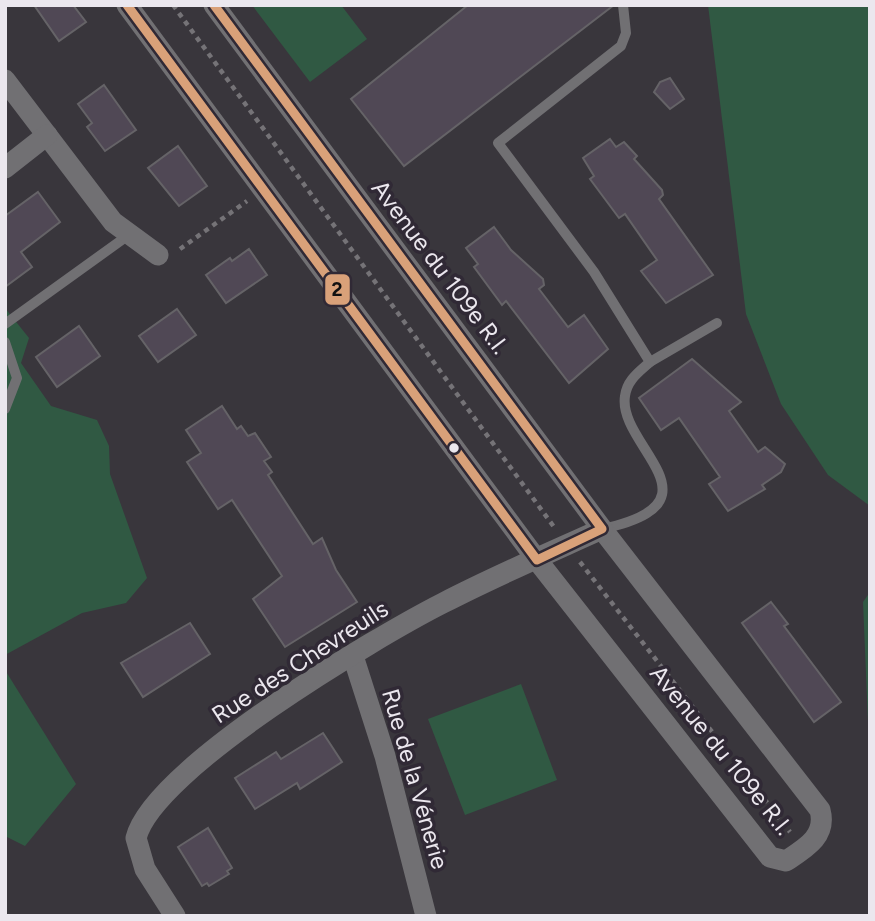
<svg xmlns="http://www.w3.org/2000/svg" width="875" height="921" viewBox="0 0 875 921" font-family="Figtree,sans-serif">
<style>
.green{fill:#305943}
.building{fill:#504855;stroke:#656367;stroke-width:2}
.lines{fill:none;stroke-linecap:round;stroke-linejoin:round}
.path{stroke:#757377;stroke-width:4.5;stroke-dasharray:5 5;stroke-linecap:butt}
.lane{stroke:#717073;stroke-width:10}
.street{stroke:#717073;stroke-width:21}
.bus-1-casing{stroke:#302935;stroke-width:14}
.bus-1{stroke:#d9a179;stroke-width:9}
.bus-dot{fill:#ebe7ee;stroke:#302935;stroke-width:2.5}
.labels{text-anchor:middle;stroke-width:7;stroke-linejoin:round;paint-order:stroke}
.street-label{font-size:24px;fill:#ebe7ee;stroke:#302935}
.line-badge{stroke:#302935;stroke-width:2.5}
.pale-badge-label{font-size:19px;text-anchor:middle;font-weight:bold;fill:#111}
</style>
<rect width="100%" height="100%" fill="#39363c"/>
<g class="green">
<path d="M252 5H341L367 39 310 82Z"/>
<path d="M708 5H870V506L828 475 781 404 746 314Z"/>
<path d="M5 308 29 338 21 363 51 406 97 420 109 446 110 474 147 578 126 603 82 613 5 655Z"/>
<path d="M870 592V770L863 602Z"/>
<path d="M5 670 76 784 25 846 5 836Z"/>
<path d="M521 684 557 780 465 815 428 719Z"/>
</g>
<g class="building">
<path d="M34 5H73L86 22 59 41Z"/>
<path d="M468 5H614L404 166 351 99Z"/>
<path d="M670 78 684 99 670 109 654 92 660 82Z"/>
<path d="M104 85 136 130 105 151 87 127 92 123 78 104Z"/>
<path d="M610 139 616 147 624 142 637 156 634 159 662 190 663 195 659 199 713 275 666 303 641 271 657 260 625 214 619 218 590 179 594 176 583 158Z"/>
<path d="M178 146 207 186 179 206 148 168Z"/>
<path d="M38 192 60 222 21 252 32 267 5 287V216Z"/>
<path d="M494 227 511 250 543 279 544 285 539 289 568 327 584 315 608 349 569 383 506 301 502 305 474 267 478 264 466 248Z"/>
<path d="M249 249 267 275 226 303 206 275 230 258 232 261Z"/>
<path d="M177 309 196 335 158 362 139 336Z"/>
<path d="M79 326 100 356 57 387 36 357Z"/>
<path d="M692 359 741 402 729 411 758 452 765 447 785 464 781 472 762 485 765 489 728 511 709 484 720 477 679 418 661 430 639 398Z"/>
<path d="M222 406 237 429 241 426 248 436 255 433 271 457 264 461 272 472 268 475 313 544 322 538 336 570 357 602 285 647 253 599 282 576 232 500 218 509 187 462 201 453 186 430Z"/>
<path d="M771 602 788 624 784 626 841 702 814 722 742 623Z"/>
<path d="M190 623 210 654 143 697 121 663Z"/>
<path d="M323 733 342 762 300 789 297 783 255 809 235 778 276 752 281 759Z"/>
<path d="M208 828 232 868 227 871 229 874 209 886 207 883 202 886 178 847Z"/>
</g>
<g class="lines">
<g class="path">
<path d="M173 5 554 527"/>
<path d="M180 249 247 201"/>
<path d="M580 562 790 832"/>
</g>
<g class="lane">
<path d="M5 324 130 234"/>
<path d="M5 342 17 378 5 409"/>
<path d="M650 362 717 323"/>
<path d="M602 529C728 502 617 446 625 396 627 380 639 372 650 362L594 272 498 143 621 46 626 33 623 5"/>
</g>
<g class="street">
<path d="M127 5 537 560 770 857 786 861C806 848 827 836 820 810L602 529 214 5"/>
<path d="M5 80 113 222 158 255"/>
<path d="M5 168 47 135"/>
<path d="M353 656 385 756 426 916"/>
<path d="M175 916 145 869 136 838C153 769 376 637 443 603 495 576 549 553 602 529"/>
</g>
<defs>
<path id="bus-1" d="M127 5 537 560 602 529 214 5"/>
</defs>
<use href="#bus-1" class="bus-1-casing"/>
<use href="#bus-1" class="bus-1"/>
</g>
<circle class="bus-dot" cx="454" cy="448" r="6"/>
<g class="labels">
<g class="street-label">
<text transform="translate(440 267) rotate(53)" y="8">Avenue du 109e R.I.</text>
<text transform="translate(300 662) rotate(-33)" y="8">Rue des Chevreuils</text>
<text transform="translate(721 750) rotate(51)" y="8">Avenue du 109e R.I.</text>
<text transform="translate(415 779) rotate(74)" y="8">Rue de la Vénerie</text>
</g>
</g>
<rect class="line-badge" x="324" y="273" width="27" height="33" rx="7" fill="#d9a179"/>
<g class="pale-badge-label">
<text x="337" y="296">2</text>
</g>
<rect width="875" height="921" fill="none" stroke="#ebe7ee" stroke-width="14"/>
</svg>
